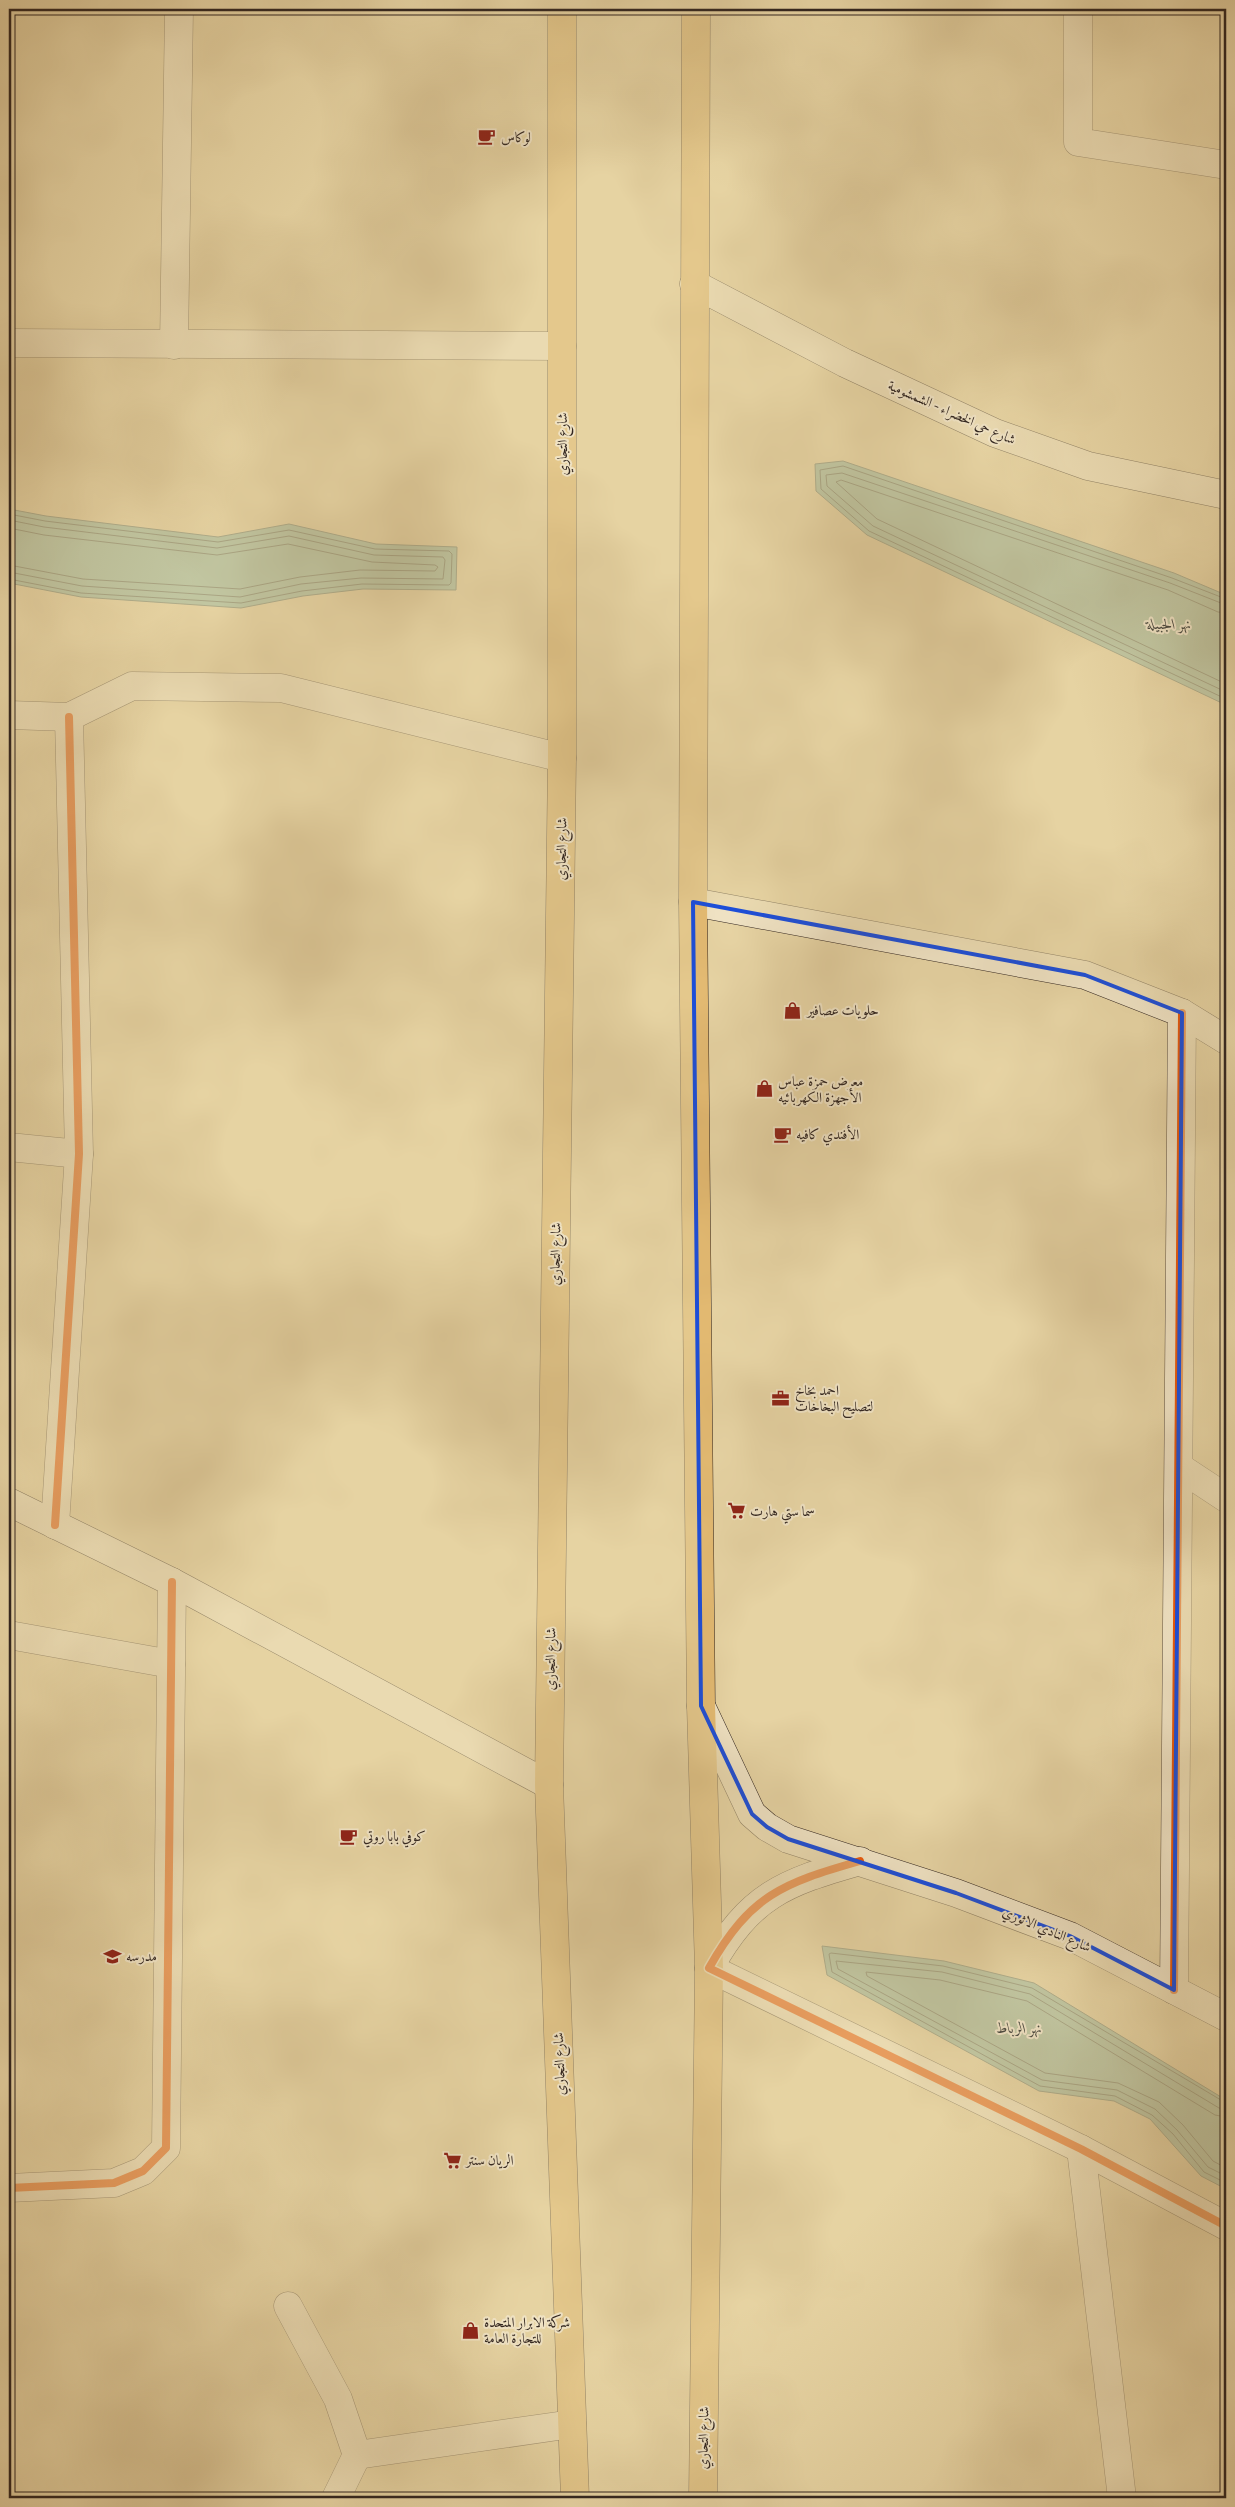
<svg xmlns="http://www.w3.org/2000/svg" width="1235" height="2507" viewBox="0 0 1235 2507" font-family="Vollkorn,Amiri,serif">
<style>
.water{fill:#97b8a2;stroke:#6f7e6e}
.lines{fill:none;stroke-linecap:round;stroke-linejoin:round}
.shore{stroke:#646f61;stroke-width:1}
.street-casing{stroke:#5f5141;stroke-width:29}
.secondary-casing{stroke:#322620;stroke-width:29}
.primary-casing{stroke:#322620;stroke-width:29}
.street{stroke:#efe2c3;stroke-width:28}
.secondary{stroke:#efe2c3;stroke-width:28}
.primary{stroke:#e3ba72;stroke-width:28}
.cycleway-casing{stroke:#efe2c3;stroke-width:11}
.cycleway{stroke:#e8590c;stroke-width:8}
.marked{fill:none;stroke:#1d4ed8;stroke-width:4;stroke-linejoin:round}
.labels{text-anchor:middle;stroke-width:4;stroke-linejoin:round;paint-order:stroke}
.poi-label{font-size:14px;fill:#322620;stroke:#efe2c3;text-anchor:start}
.street-label{font-size:14px;fill:#322620;stroke:#efe2c3}
.water-label{font-size:15px;font-style:italic;fill:#4b4a40;stroke:#efe2c3}
</style>
<rect width="100%" height="100%" fill="#e6d3a3"/>
<filter id="stains"><feTurbulence type="fractalNoise" baseFrequency=".004" numOctaves="4"/><feColorMatrix values="0 0 0 0 .2 0 0 0 0 .09 0 0 0 0 .02 0 0 0 .5 -.17"/></filter>
<radialGradient id="worn" r=".72"><stop offset=".6" stop-color="#630" stop-opacity="0"/><stop offset="1" stop-color="#630" stop-opacity=".3"/></radialGradient>
<g class="water">
<path d="M843 461 1174 573 1226 595V705L867 535 816 491 815 464Z"/>
<path d="M9 509 46 516 218 537 289 524 376 544 457 547 456 590 363 589 303 596 241 608 81 597 9 583Z"/>
<path d="M822 1946 944 1961 1034 1983 1226 2100V2189L1201 2176 1150 2119 1114 2101 1039 2091 827 1975Z"/>
</g>
<g class="lines">
<g class="shore">
<path d="M9 514 45 521 218 542 289 530 375 549 449 551 452 554 451 583 449 585 362 584 302 591 241 603 81 593 9 579"/>
<path d="M9 520 44 527 217 548 289 536 374 555 443 557 445 560 443 579 361 578 301 584 240 597 82 586 9 572"/>
<path d="M9 528 44 535 217 555 288 544 372 562 435 565 438 567 435 571 360 570 300 577 240 589 83 579 9 565"/>
<path d="M1226 599 1172 578 843 466 820 470 821 489 869 531 1226 699"/>
<path d="M1226 605 1170 583 842 473 826 475 827 486 873 526 1226 692"/>
<path d="M1226 613 1218 612 1168 590 841 480 836 482 877 519 1226 684"/>
<path d="M1226 2103 1032 1988 943 1966 831 1953 829 1954 832 1972 1040 2086 1115 2096 1152 2115 1173 2134 1204 2172 1226 2183"/>
<path d="M1226 2110 1219 2108 1030 1994 942 1972 836 1961 838 1969 1042 2080 1117 2090 1155 2109 1177 2130 1208 2167 1226 2176"/>
<path d="M1226 2117 1215 2115 1027 2001 940 1980 866 1972 867 1976 1045 2073 1118 2083 1159 2102 1183 2125 1213 2161 1226 2168"/>
</g>
<defs>
<g id="street">
<path d="M1078 9V142L1226 165"/>
<path d="M9 343 562 346"/>
<path d="M174 345 179 9"/>
<path d="M9 715 69 717 132 686 281 688 562 758"/>
<path d="M9 1147 79 1154"/>
<path d="M1179 1467 1226 1498"/>
<path d="M55 1525 79 1154 69 717"/>
<path d="M9 1635 171 1664"/>
<path d="M709 1968 1081 2149 1226 2226"/>
<path d="M1174 1990 1182 1013"/>
<path d="M1081 2149 1122 2498"/>
<path d="M9 2188 114 2183 143 2171 166 2148 172 1582"/>
<path d="M288 2306 338 2399 357 2455 336 2498"/>
<path d="M357 2455 572 2424"/>
</g>
<g id="secondary">
<path d="M694 284 845 363 995 433 1088 466 1226 495"/>
<path d="M693 902 1085 975 1182 1013 1226 1040"/>
<path d="M9 1502 172 1582 549 1785"/>
<path d="M701 1706 752 1814 767 1827 788 1839 956 1893 1070 1936 1226 2017"/>
<path d="M709 1968C750 1895 783 1883 860 1861"/>
</g>
<g id="primary">
<path d="M562 9V758L549 1785 575 2498"/>
<path d="M696 9 693 902 701 1706 709 1968 703 2498"/>
</g>
</defs>
<use href="#street" class="street-casing"/>
<use href="#secondary" class="secondary-casing"/>
<use href="#primary" class="primary-casing"/>
<use href="#street" class="street"/>
<use href="#secondary" class="secondary"/>
<use href="#primary" class="primary"/>
<defs>
<g id="cycleway">
<path d="M55 1525 79 1154 69 717"/>
<path d="M860 1861C783 1883 750 1895 709 1968L1081 2149 1226 2226"/>
<path d="M1174 1990 1182 1013"/>
<path d="M9 2188 114 2183 143 2171 166 2148 172 1582"/>
</g>
</defs>
<use href="#cycleway" class="cycleway-casing"/>
<use href="#cycleway" class="cycleway"/>
</g>
<path d="M0 0H1235V2507H0ZM693 902 1085 975 1182 1013 1174 1990 1070 1936 956 1893 788 1839 767 1827 752 1814 701 1706Z" fill="#e6d3a3" fill-opacity=".55" fill-rule="evenodd"/>
<path class="marked" d="M693 902 1085 975 1182 1013 1174 1990 1070 1936 956 1893 788 1839 767 1827 752 1814 701 1706Z"/>
<defs>
<symbol id="cafe-bare" viewBox="-9 -9 18 18"><path d="M-5.5-4.5H6V0H3Q3 3.5 0 3.5H-2.5Q-5.5 3.5-5.5 0ZM3-3.2v2h1.7v-2ZM-6 4.5H4V6H-6Z" fill="#8f2418" stroke="#efe2c3" stroke-width="2.5" paint-order="stroke"/></symbol>
<symbol id="shop-bare" viewBox="-9 -9 18 18"><path d="M-5-2.5h2.3a2.7 3.5 0 0 1 5.4 0H5L5.5 6h-11ZM-1.5-2.5h3a1.5 2.3 0 0 0-3 0Z" fill="#8f2418" stroke="#efe2c3" stroke-width="2.5" paint-order="stroke"/></symbol>
<symbol id="office-bare" viewBox="-9 -9 18 18"><path d="M-6-3h4V-5.5h4V-3h4V5H-6ZM-1-4.5V-3h2v-1.5ZM-6 0V1H6V0Z" fill="#8f2418" stroke="#efe2c3" stroke-width="2.5" paint-order="stroke"/></symbol>
<symbol id="supermarket-bare" viewBox="-9 -9 18 18"><path d="M-6-5.5h2.5l.6 2H6L4.5 2H-2.5L-4.4-4H-6ZM-1.5 3.2a1.3 1.3 0 1 0 .1 0ZM3 3.2a1.3 1.3 0 1 0 .1 0Z" fill="#8f2418" stroke="#efe2c3" stroke-width="2.5" paint-order="stroke"/></symbol>
<symbol id="school-bare" viewBox="-9 -9 18 18"><path d="M0-5L7-2L0 1L-7-2ZM-4 1L0 2.5L4 1V4Q0 6-4 4Z" fill="#8f2418" stroke="#efe2c3" stroke-width="2.5" paint-order="stroke"/></symbol>
</defs>
<g fill-rule="evenodd">
<use href="#cafe-bare" x="474" y="124" width="25" height="25"/>
<use href="#shop-bare" x="780" y="998" width="25" height="25"/>
<use href="#shop-bare" x="752" y="1076" width="25" height="25"/>
<use href="#cafe-bare" x="770" y="1122" width="25" height="25"/>
<use href="#office-bare" x="768" y="1386" width="25" height="25"/>
<use href="#supermarket-bare" x="724" y="1498" width="25" height="25"/>
<use href="#cafe-bare" x="336" y="1824" width="25" height="25"/>
<use href="#school-bare" x="100" y="1944" width="25" height="25"/>
<use href="#supermarket-bare" x="440" y="2148" width="25" height="25"/>
<use href="#shop-bare" x="458" y="2318" width="25" height="25"/>
</g>
<g class="labels">
<g class="poi-label">
<text x="501" y="142">لوكاس</text>
<text x="807" y="1015">حلويات عصافير</text>
<text x="778" y="1086">معرض حمزة عباس<tspan x="778" dy="16">الأجهزة الكهربائيه</tspan></text>
<text x="796" y="1139">الأفندي كافيه</text>
<text x="795" y="1395">احمد بخاخ<tspan x="795" dy="16">لتصليح البخاخات</tspan></text>
<text x="750" y="1516">سما ستي هارت</text>
<text x="363" y="1841">كوفي بابا روتي</text>
<text x="126" y="1961">مدرسه</text>
<text x="466" y="2165">الريان سنتر</text>
<text x="484" y="2327">شركة الابرار المتحدة<tspan x="484" dy="16">للتجارة العامة</tspan></text>
</g>
<g class="street-label">
<text transform="translate(952 412) rotate(24)" y="5">شارع حي الخضراء - الشمشومية</text>
<text transform="translate(562 444) rotate(-90)" y="5">شارع التجاري</text>
<text transform="translate(561 849) rotate(-89)" y="5">شارع التجاري</text>
<text transform="translate(555 1254) rotate(-89)" y="5">شارع التجاري</text>
<text transform="translate(550 1659) rotate(-89)" y="5">شارع التجاري</text>
<text transform="translate(1047 1929) rotate(23)" y="5">شارع النادي الاثوري</text>
<text transform="translate(559 2064) rotate(-92)" y="5">شارع التجاري</text>
<text transform="translate(703 2438) rotate(-89)" y="5">شارع التجاري</text>
</g>
<g class="water-label">
<text x="1169" y="629">نهر الجبيلة</text>
<text x="1019" y="2033">نهر الرباط</text>
</g>
</g>
<rect width="1235" height="2507" fill="none" stroke="#e6d3a3" stroke-width="30"/>
<rect x="10" y="10" width="1215" height="2487" fill="none" stroke="#322620" stroke-width="2.5"/>
<rect x="15" y="15" width="1205" height="2477" fill="none" stroke="#322620"/>
<rect width="100%" height="100%" filter="url(#stains)"/>
<rect width="100%" height="100%" fill="url(#worn)"/>
</svg>
